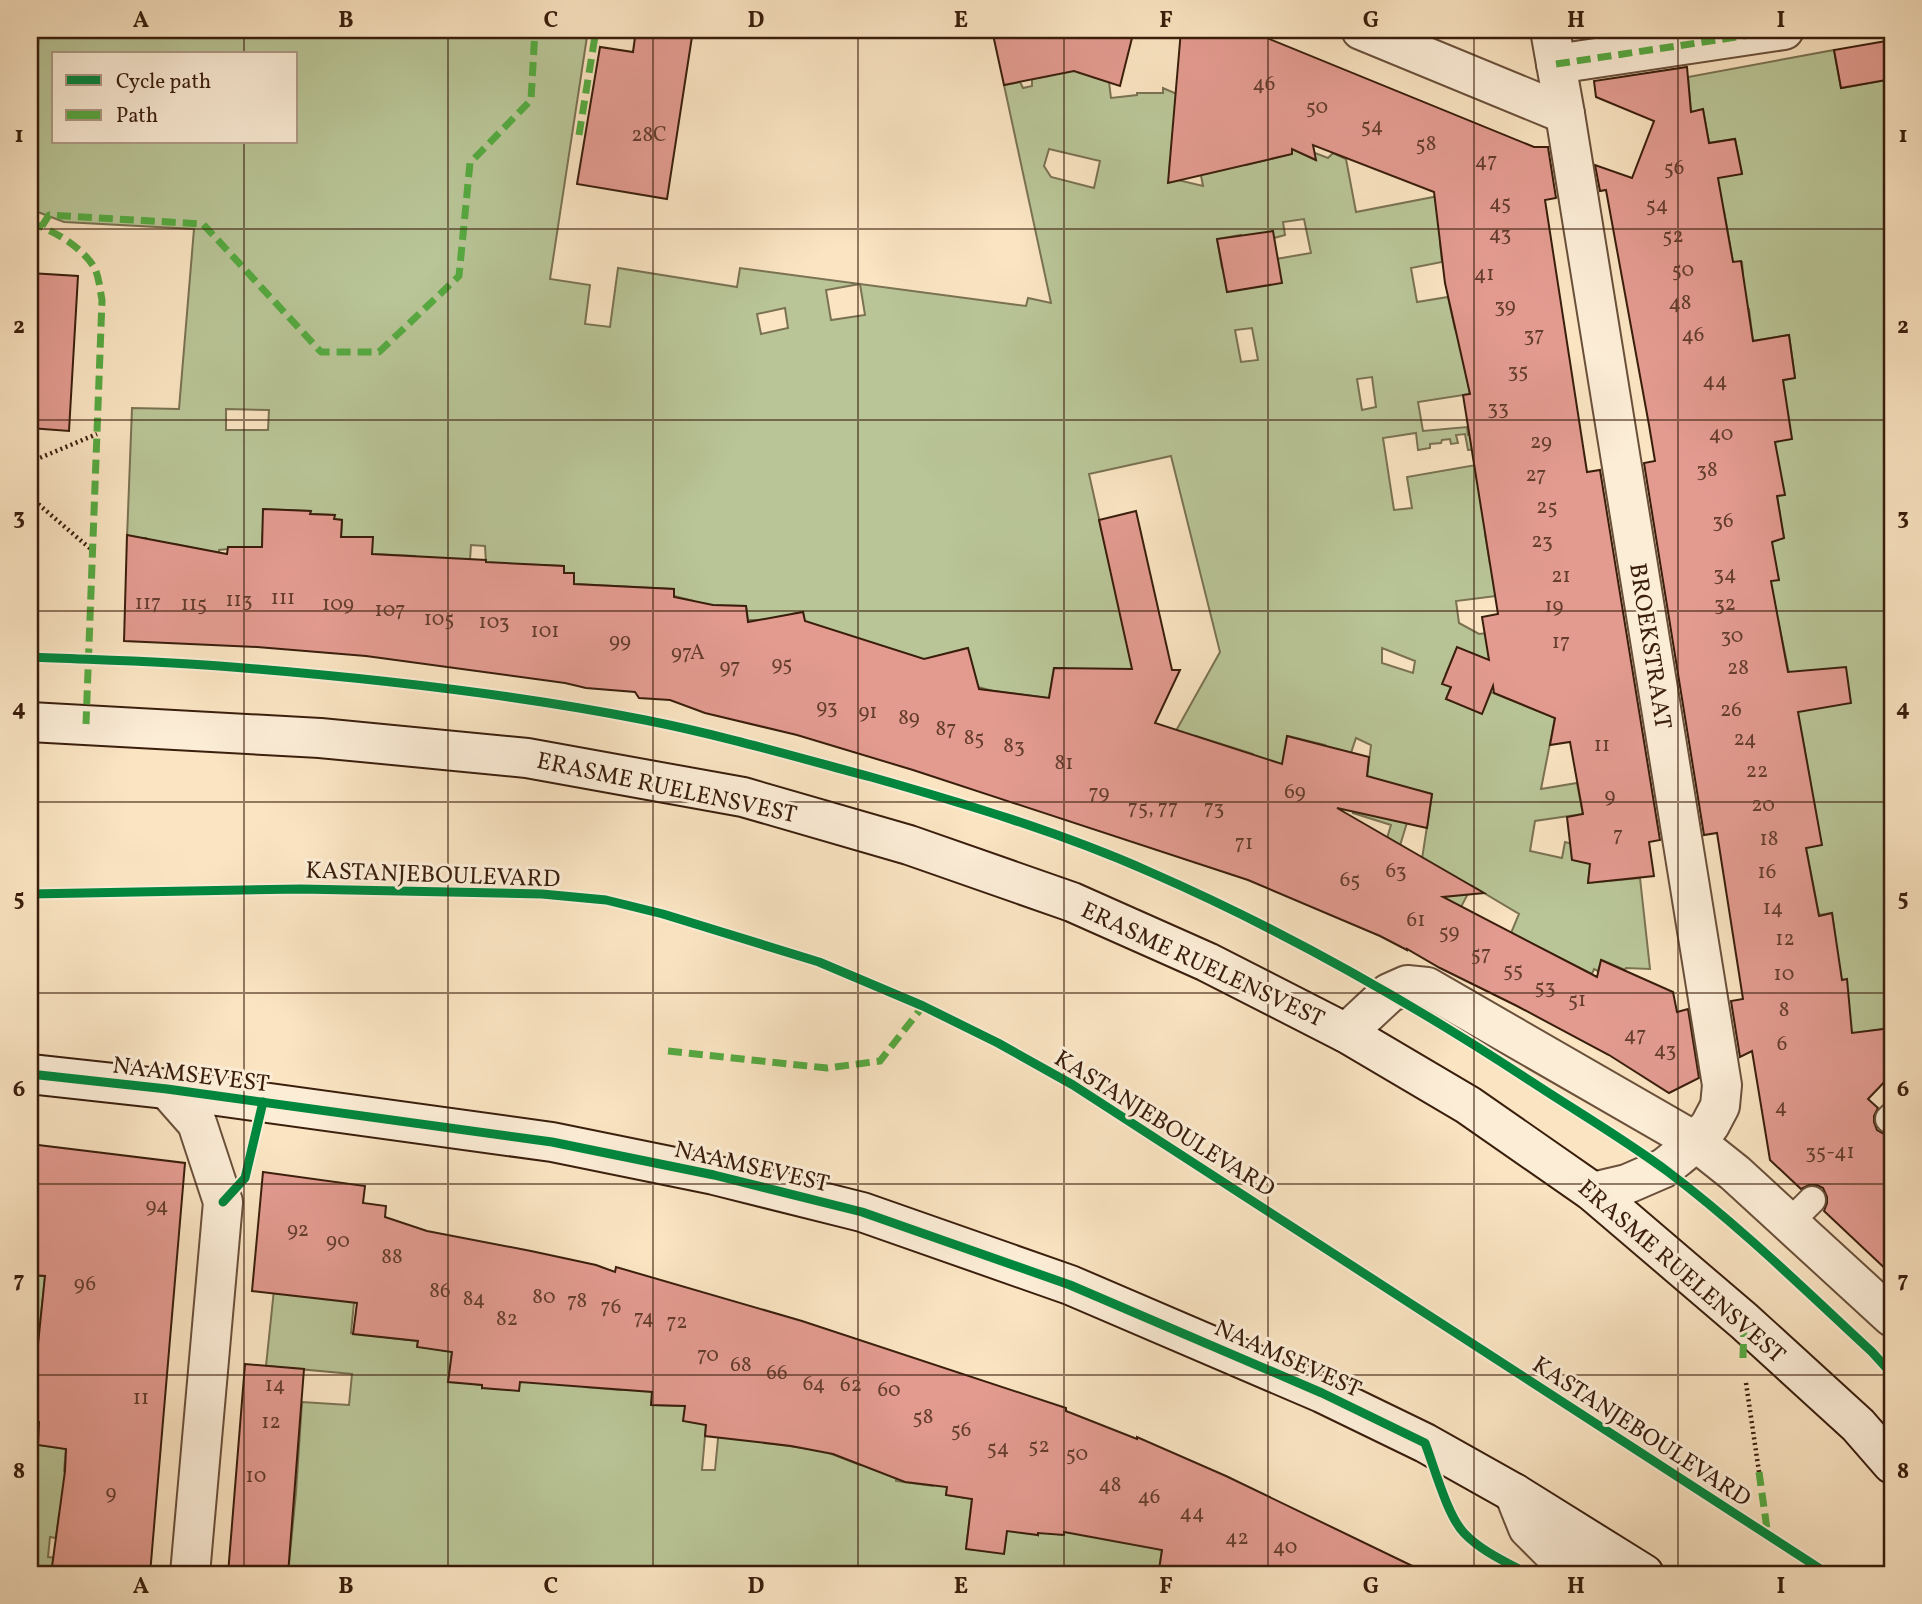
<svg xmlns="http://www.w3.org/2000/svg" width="1922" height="1604" viewBox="0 0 1922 1604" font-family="Vollkorn,serif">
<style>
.green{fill:#b9c597;stroke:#7a7252;stroke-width:2;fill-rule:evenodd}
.building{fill:#e39b90;stroke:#3a1e0c;stroke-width:2}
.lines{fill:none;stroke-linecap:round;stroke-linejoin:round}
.service-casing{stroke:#6a503a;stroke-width:30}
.minor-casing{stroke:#6a503a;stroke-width:42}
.secondary-casing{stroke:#3a1e0c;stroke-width:42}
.path{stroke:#3a1e0c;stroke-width:4.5;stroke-dasharray:2 3.5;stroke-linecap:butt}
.service{stroke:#fcedd7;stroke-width:26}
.minor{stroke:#fcedd7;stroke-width:38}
.secondary{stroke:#fcedd7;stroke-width:38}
.quiet{stroke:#55aa41;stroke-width:7;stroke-dasharray:14 7;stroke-linecap:butt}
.cycleway-casing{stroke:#fcedd7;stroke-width:13}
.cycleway{stroke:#00873e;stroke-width:9}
.grid{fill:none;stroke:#3a1e0c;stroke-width:2;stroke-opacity:0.55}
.labels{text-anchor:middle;stroke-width:6;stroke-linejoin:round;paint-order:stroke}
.number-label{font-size:21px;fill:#643d2d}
.street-label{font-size:24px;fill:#3a1e0c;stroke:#fcedd7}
.neatline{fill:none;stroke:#3a1e0c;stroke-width:2.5}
.grid-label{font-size:23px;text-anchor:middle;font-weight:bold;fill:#3a1e0c}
</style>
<rect width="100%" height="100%" fill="#fae4c2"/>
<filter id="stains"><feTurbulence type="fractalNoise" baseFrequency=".00286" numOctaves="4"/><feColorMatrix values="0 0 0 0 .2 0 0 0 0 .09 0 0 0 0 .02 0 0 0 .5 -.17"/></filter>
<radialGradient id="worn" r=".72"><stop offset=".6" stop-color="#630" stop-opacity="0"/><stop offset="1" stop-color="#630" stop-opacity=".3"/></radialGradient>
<g class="green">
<path d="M39 30H588L550 279 590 285 585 324 610 327 618 268 737 287 740 268 1026 306 1028 298 1051 303 1004 85 1020 82 1023 88 1032 86V79L1049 76 1048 71 1076 68 1077 72 1109 82 1111 98 1137 95V93H1163V88L1186 98 1194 72 1217 82 1208 107 1236 118 1246 165 1291 154 1290 148 1315 160V153L1328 158 1333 153 1346 159 1356 212 1454 193 1462 224 1450 227 1452 239 1440 242 1442 262 1411 268 1417 302 1448 297 1455 329 1501 322 1507 355 1464 363 1470 394 1418 402 1423 431 1467 427 1468 435 1479 434 1480 430 1497 428 1503 462 1482 465 1487 497 1499 495 1504 529 1485 533 1490 564 1518 560 1519 593 1456 601 1459 623 1479 634 1506 631 1507 650 1562 664 1575 660 1579 673 1560 675 1562 690 1457 648 1446 674 1455 677 1446 699 1482 713 1491 692 1555 718 1541 789 1577 783 1583 814 1535 821 1530 851 1562 858 1565 842 1592 849 1588 883 1640 878 1650 969 1626 968 1625 970 1602 960 1598 971 1594 969 1592 974 1511 933 1519 914 1472 886 1461 907 1438 895 1440 890 1421 880 1418 884 1413 881 1422 859 1432 794 1417 790 1398 852 1384 848 1391 825 1353 813 1367 777 1371 745 1356 738 1333 807 1316 803 1307 834 1302 833 1325 745 1288 736 1282 766 1253 758V754L1196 736 1182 781 1153 772 1220 652 1171 456 1089 474 1142 710 1139 726 1069 703 1068 676 1065 675V668H1054L1049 698 993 691 978 687 967 648 933 657 935 667 922 663 920 668 902 662 901 658 898 657 896 651 850 636V646L807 634 803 612 792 614 795 642 785 644 776 636 760 638 757 620H748L746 606 694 605V601L674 596V589L574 584V573H564V566L486 563 485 546 471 545 469 574 423 572V562H415V556L372 554V537H341L342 520 334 519V515L310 514V511L264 509 262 547H228V549L219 550V553L174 544 172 563 146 562V538H127L132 408 179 409 194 229 64 222 30 209V177ZM54 54H296V142H54ZM1049 149 1100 161 1094 188 1051 177 1044 166ZM1170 161 1199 165 1203 186 1169 178ZM1304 219 1311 253 1222 268 1217 239 1241 235 1242 238 1262 234 1263 241 1285 235 1283 222ZM860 284 865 315 831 320 826 290ZM785 308 788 328 761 334 757 314ZM1252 328 1258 360 1241 362 1235 330ZM1372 377 1376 407 1362 410 1357 379ZM226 409 269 410 268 430H226ZM1416 433 1418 450 1430 448V444L1441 443 1442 440 1450 439 1451 444 1458 443 1456 435 1465 434 1468 450 1480 449 1482 464 1407 477 1412 508 1394 510 1383 438ZM1382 648 1415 661 1413 673 1382 663Z"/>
<path d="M1834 50 1841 88 1892 79V1028L1870 1031 1856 1045 1830 983 1836 943 1832 913 1819 915 1806 848 1821 845 1804 746 1770 581 1772 541 1784 538 1777 496 1755 444 1791 439 1788 414 1780 381 1795 378 1789 335 1753 341 1749 309 1733 311 1743 275 1742 262H1733L1724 211 1702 215 1697 181 1742 173 1735 139 1709 143 1703 110 1691 112 1688 77Z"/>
<path d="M30 1275 45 1276 30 1421 39 1422 38 1445 66 1449 64 1471 66 1472 64 1513 59 1514 56 1538 50 1537 48 1557 71 1559V1568L52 1566 50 1574H30Z"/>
<path d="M275 1280 356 1282 351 1333 418 1341 417 1346 452 1352 449 1381 482 1385V1388L522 1352 585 1387 621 1390 655 1370 651 1405 685 1406 706 1425 702 1470H715L720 1418 767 1438V1443L824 1451 860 1465 898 1461 896 1481 933 1486 949 1478 946 1495 972 1499 966 1549 1004 1553 1010 1501 1038 1535 1040 1515 1048 1533 1064 1535 1065 1528 1162 1550 1159 1570 1180 1574H288L296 1492 302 1402 349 1405 352 1374 266 1366Z"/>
</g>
<g class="building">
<path d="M636 30H693L667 199 577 184 600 47 633 52Z"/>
<path d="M992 30H1134L1120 86 1074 71 1004 85Z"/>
<path d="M1181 30H1270L1267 38 1534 147H1548L1556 198 1545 200 1587 472 1600 470 1660 840 1649 842 1654 876 1588 883 1590 864 1572 860 1567 817 1583 814 1570 742 1550 745 1555 718 1494 693 1493 686 1482 714 1446 699 1451 687 1442 684 1457 647 1489 660 1482 617 1498 614 1463 395 1470 394 1445 283 1434 192 1313 145 1316 160 1292 149V154L1168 183Z"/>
<path d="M1585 30H1637L1587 37Z"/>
<path d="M1892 40V79L1841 88 1834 50Z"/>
<path d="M1687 67 1691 112 1703 109 1709 143 1735 139 1742 174 1718 178 1733 262 1741 261 1753 341 1789 335 1795 378 1783 380 1792 439 1775 442 1785 495 1777 496 1784 538 1772 542 1779 580 1771 581 1788 672 1846 667 1851 703 1798 712 1822 845 1806 848 1819 916 1832 913 1842 980 1847 979 1852 1033 1892 1028V1074L1868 1099 1878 1108 1874 1116V1122L1877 1130 1884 1134H1892V1275L1824 1211 1827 1203V1197L1823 1188 1817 1185H1809L1801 1189 1770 1160 1752 1051 1740 1057 1731 1001 1743 999 1717 833 1704 835 1644 463 1655 461 1649 425 1606 190 1600 191 1595 165 1632 178 1654 121 1596 97 1594 81Z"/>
<path d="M1273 231 1282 283 1227 292 1217 239Z"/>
<path d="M30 273 78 276 69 431 30 428Z"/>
<path d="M263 509 311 511 310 514 335 515 334 519 342 520 341 537H373L372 554 486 560V562L564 566V573H574V584L674 589V597L713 605 746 606 748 622 803 612 805 621 924 659 968 648 979 689 1049 698 1054 668 1132 669 1099 520 1136 511 1172 670H1180L1155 723 1282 764 1287 736 1369 757 1367 776 1432 794 1427 828 1337 808 1484 893 1443 897 1597 977 1601 960 1673 992 1677 1012 1688 1009 1699 1078 1669 1093 1609 1055 1517 1006 1440 968 1407 949V950L1380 936 1248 880 913 770 797 735 705 713 670 700 639 698 635 692 586 688 565 683 366 656 257 647 124 641 127 535 227 554 228 547H262Z"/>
<path d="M30 1144 185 1163 150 1574H51L65 1471 66 1449 38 1445 39 1422H30L45 1276 30 1275Z"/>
<path d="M263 1172 365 1186 363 1203 386 1206 385 1217 427 1231 531 1251 596 1265 615 1272 616 1267 802 1321 1066 1408V1411L1137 1439V1437L1226 1476 1429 1574H1180L1159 1570 1162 1550 1064 1532V1535L1038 1533V1535L1007 1531 1004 1554 966 1549 972 1499 946 1495 947 1487 905 1482 833 1454 791 1446 705 1436 706 1425 683 1421 685 1406 651 1405 652 1392 520 1382 519 1391 482 1388V1385L448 1382 452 1352 417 1347 418 1341 353 1334 357 1303 252 1291Z"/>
<path d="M245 1364 304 1369 288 1574H228Z"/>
</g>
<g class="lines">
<defs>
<g id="service">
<path d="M1889 1119 1892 1116"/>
<path d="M1789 1223 1812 1200"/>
</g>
<g id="minor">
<path d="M1361 30 1565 114"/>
<path d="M1550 30 1565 114 1722 1085 1720 1106 1710 1125 1696 1142 1678 1157 1664 1168 1627 1184 1593 1192"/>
<path d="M1556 64 1784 30"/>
<path d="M1346 1033 1389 993 1407 985 1427 987 1696 1142 1735 1173 1892 1317"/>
<path d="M167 1089 197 1123 223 1202 190 1574"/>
<path d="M1514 1493 1528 1528 1550 1550 1585 1574"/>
</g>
<g id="secondary">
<path d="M30 722 320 738 527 758 743 797 909 845 1072 902 1207 962 1346 1033 1468 1105 1593 1192 1744 1321 1858 1425 1892 1464"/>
<path d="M30 1074 167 1089 552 1142 714 1175 862 1212 1070 1285 1322 1393 1425 1443 1514 1493 1644 1574"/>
</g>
</defs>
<use href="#service" class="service-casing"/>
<use href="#minor" class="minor-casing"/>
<use href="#secondary" class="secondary-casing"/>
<g class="path">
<path d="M30 462 97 434"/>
<path d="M30 497 93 551"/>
<path d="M1746 1383 1759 1472"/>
</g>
<use href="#service" class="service"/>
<use href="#minor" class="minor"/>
<use href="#secondary" class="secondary"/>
<g class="quiet">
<path d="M988 30 989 36"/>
<path d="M1556 64 1784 30"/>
<path d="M579 135 596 30"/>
<path d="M30 223C52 229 82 247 94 267 99 276 100 290 102 300L86 724"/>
<path d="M42 226 49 215 203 224 321 352H379L459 276 470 163 531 100 535 30"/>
<path d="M668 1051 827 1068 880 1061 923 1006"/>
<path d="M1743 1358 1744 1321"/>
<path d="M1759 1472 1768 1536"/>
</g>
<defs>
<g id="cycleway">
<path d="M30 657C97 660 165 661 232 667 370 678 509 693 645 720 721 735 796 757 871 777 966 804 1060 832 1150 872 1283 930 1410 1002 1532 1082 1576 1111 1624 1139 1667 1171 1740 1226 1805 1290 1872 1352L1892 1374"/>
<path d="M30 894 301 889 542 894 606 900 663 914 819 962 923 1006 998 1043 1073 1085 1828 1574"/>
<path d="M30 1074 167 1089 552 1142 714 1175 862 1212 1070 1285 1322 1393 1425 1443C1434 1466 1447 1515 1464 1533 1481 1551 1506 1562 1528 1574"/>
<path d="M223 1202 245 1178 263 1102"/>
</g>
</defs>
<use href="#cycleway" class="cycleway-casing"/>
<use href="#cycleway" class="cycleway"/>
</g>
<path class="grid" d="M244 30V54M448 30V1574M653 30V1574M858 30V1574M1064 30V1574M1268 30V1574M1474 30V1574M1678 30V1574M244 142V1574M30 229H1892M30 420H1892M30 611H1892M30 802H1892M30 993H1892M30 1184H1892M30 1375H1892"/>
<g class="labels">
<g class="number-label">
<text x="1264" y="90">46</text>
<text x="1317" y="113">50</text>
<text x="1372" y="132">54</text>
<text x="649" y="141">28C</text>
<text x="1426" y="150">58</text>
<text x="1486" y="167">47</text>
<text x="1674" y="174">56</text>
<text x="1500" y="209">45</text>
<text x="1657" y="211">54</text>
<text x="1500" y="240">43</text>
<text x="1673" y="242">52</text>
<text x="1683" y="276">50</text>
<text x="1484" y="280">41</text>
<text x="1680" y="309">48</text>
<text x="1505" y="312">39</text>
<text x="1534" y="341">37</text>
<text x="1693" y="341">46</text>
<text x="1518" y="377">35</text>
<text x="1715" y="387">44</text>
<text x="1498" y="414">33</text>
<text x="1721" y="440">40</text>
<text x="1541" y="448">29</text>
<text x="1707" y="476">38</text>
<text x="1536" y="481">27</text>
<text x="1547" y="513">25</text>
<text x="1723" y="527">36</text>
<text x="1542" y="547">23</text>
<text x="1725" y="580">34</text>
<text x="1561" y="582">21</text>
<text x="283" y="604">111</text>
<text x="239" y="606">113</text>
<text x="148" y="609">117</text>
<text x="194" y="610">115</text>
<text x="338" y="610">109</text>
<text x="1725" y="610">32</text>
<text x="1554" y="612">19</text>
<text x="390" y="616">107</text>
<text x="439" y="625">105</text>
<text x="494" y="628">103</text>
<text x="545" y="637">101</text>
<text x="1732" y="642">30</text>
<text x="620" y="647">99</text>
<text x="1561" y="648">17</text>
<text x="688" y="659">97A</text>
<text x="782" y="670">95</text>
<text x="730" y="673">97</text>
<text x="1738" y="674">28</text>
<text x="827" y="713">93</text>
<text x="1731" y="716">26</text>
<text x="868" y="718">91</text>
<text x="909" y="724">89</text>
<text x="946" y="735">87</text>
<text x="974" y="744">85</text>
<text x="1745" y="745">24</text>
<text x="1602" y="751">11</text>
<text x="1014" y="752">83</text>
<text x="1064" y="769">81</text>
<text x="1757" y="777">22</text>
<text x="1295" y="798">69</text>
<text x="1099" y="799">79</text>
<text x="1610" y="802">9</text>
<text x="1763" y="811">20</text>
<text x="1153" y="814">75, 77</text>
<text x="1214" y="814">73</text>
<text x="1618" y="841">7</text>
<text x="1769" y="845">18</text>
<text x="1244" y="849">71</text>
<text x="1396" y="877">63</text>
<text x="1767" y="878">16</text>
<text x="1350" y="886">65</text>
<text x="1773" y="914">14</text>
<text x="1416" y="926">61</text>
<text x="1449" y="938">59</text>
<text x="1785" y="945">12</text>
<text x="1481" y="960">57</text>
<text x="1513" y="976">55</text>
<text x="1784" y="980">10</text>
<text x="1545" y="993">53</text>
<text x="1577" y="1006">51</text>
<text x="1784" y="1016">8</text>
<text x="1635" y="1041">47</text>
<text x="1782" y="1050">6</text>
<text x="1665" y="1056">43</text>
<text x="1781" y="1113">4</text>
<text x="1830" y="1158">35-41</text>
<text x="157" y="1212">94</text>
<text x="298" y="1236">92</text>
<text x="338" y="1247">90</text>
<text x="392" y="1263">88</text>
<text x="85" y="1290">96</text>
<text x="440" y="1297">86</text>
<text x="544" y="1303">80</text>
<text x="474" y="1305">84</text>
<text x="577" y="1307">78</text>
<text x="611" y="1313">76</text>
<text x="644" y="1324">74</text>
<text x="507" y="1325">82</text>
<text x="677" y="1328">72</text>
<text x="708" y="1361">70</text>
<text x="741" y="1371">68</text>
<text x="777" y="1379">66</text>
<text x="814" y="1390">64</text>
<text x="275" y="1391">14</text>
<text x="851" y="1391">62</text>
<text x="889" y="1396">60</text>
<text x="141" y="1404">11</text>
<text x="923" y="1423">58</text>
<text x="271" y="1428">12</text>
<text x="961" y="1436">56</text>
<text x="1039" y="1452">52</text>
<text x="998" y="1454">54</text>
<text x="1077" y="1460">50</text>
<text x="256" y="1482">10</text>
<text x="1110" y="1491">48</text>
<text x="111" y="1499">9</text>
<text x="1149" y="1503">46</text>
<text x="1192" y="1519">44</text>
<text x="1237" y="1544">42</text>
<text x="1285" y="1553">40</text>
</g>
<g class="street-label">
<text transform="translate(1651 646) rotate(81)" y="8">BROEKSTRAAT</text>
<text transform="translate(667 787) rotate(12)" y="8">ERASME RUELENSVEST</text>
<text transform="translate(433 874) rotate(2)" y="8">KASTANJEBOULEVARD</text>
<text transform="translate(1203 964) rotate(25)" y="8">ERASME RUELENSVEST</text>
<text transform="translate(191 1074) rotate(7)" y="8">NAAMSEVEST</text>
<text transform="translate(1165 1123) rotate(32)" y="8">KASTANJEBOULEVARD</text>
<text transform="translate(752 1166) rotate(13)" y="8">NAAMSEVEST</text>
<text transform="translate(1682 1271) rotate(41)" y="8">ERASME RUELENSVEST</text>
<text transform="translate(1288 1358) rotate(24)" y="8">NAAMSEVEST</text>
<text transform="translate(1642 1431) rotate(33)" y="8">KASTANJEBOULEVARD</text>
</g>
</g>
<rect width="1922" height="1604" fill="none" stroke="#fae4c2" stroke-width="77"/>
<rect x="52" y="52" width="245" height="91" fill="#fcedd7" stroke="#ae9a86" stroke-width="2"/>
<rect x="66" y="75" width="35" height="10" fill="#00873e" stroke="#ae9a86" stroke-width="2"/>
<text x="116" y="88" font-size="21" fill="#3a1e0c">Cycle path</text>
<rect x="66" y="110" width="35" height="10" fill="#55aa41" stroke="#ae9a86" stroke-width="2"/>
<text x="116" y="122" font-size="21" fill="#3a1e0c">Path</text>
<rect x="38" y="38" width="1846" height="1528" class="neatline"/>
<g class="grid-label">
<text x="141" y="27">A</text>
<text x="346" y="27">B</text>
<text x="551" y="27">C</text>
<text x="756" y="27">D</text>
<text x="961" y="27">E</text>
<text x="1166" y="27">F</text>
<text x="1371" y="27">G</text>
<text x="1576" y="27">H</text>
<text x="1781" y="27">I</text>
<text x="19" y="142">1</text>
<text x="1903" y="142">1</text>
<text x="19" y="333">2</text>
<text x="1903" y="333">2</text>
<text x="19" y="524">3</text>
<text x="1903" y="524">3</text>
<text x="19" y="715">4</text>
<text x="1903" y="715">4</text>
<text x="19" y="905">5</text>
<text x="1903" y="905">5</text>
<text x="19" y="1096">6</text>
<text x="1903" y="1096">6</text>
<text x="19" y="1287">7</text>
<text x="1903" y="1287">7</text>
<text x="19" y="1478">8</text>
<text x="1903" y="1478">8</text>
<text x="141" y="1593">A</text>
<text x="346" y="1593">B</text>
<text x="551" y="1593">C</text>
<text x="756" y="1593">D</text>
<text x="961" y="1593">E</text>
<text x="1166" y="1593">F</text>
<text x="1371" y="1593">G</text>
<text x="1576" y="1593">H</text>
<text x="1781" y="1593">I</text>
</g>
<rect width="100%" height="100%" filter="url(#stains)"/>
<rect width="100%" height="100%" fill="url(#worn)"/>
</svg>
